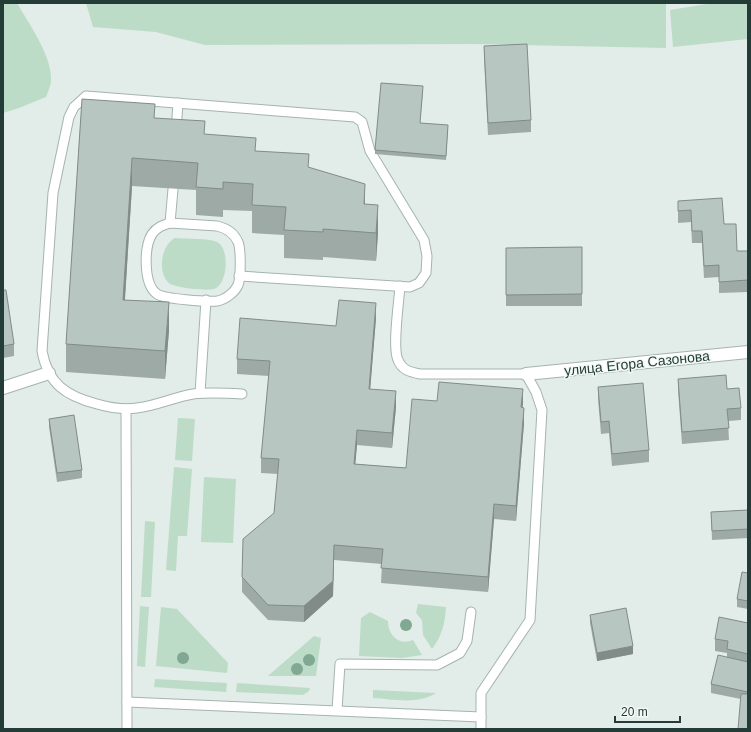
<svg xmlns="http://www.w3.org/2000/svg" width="751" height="732" viewBox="0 0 751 732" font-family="Arial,sans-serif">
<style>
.green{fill:#bcdcc7}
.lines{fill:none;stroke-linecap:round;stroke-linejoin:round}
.service-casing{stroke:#a5b4af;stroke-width:11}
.minor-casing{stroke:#a5b4af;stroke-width:14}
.service{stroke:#fff;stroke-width:9}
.minor{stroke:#fff;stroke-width:12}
.tree{fill:#80a893}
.wall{fill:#9eaaa6}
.shaded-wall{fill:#818b87}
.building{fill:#b8c6c1;stroke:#818b87}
.labels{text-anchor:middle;stroke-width:3;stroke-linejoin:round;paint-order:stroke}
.street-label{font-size:14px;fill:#233c37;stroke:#f2f8f6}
</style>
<rect width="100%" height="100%" fill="#e2ece8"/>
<g class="green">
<path d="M3 3H17C29 24 53 57 51 82 50 87 48 92 46 97L19 108 3 113Z"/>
<path d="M86 3H666V48L473 44 205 45 156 32 93 27Z"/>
<path d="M713 3H748V39L673 47 670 10Z"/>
<path d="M175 238C185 239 209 238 217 242 230 248 228 285 214 289 206 291 175 288 169 283 157 273 161 245 175 238Z"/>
<path d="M178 418 195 419 192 461 175 460Z"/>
<path d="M174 467 192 469 187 536H178L176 571 166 570Z"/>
<path d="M204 477 236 479 233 543 201 542Z"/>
<path d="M145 521 155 522 151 597H141Z"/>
<path d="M418 604 446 607C445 623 442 636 432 649L423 635 422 620 416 613Z"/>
<path d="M140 606 149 607 145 667 137 666Z"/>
<path d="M161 607 177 609 228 663 227 673 156 666Z"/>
<path d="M370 612 388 621C388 635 398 646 413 640L422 655 402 658 359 656 361 618Z"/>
<path d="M314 636 321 638 316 676H268Z"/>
<path d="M155 679 227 683 226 692 154 687Z"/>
<path d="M237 683 310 688 309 691 303 695 236 692Z"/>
<path d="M373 690 436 693C418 705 393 699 373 698Z"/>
</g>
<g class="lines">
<defs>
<g id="service">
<path d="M176 132 178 103"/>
<path d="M170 223 217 226C226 228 234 233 238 242 241 249 241 277 238 285 235 292 225 300 217 301 207 302 164 299 157 294 143 284 144 247 152 234 157 227 163 225 170 223Z"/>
<path d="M170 223 173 189"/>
<path d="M239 276 410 287 419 283 426 273 427 256 424 240 370 151 362 122 355 117 86 96 74 107 69 117 53 193 42 351C48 384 66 396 97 404 111 408 123 410 137 408 156 406 174 397 193 394 209 392 226 393 242 394"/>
<path d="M400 286C399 302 392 348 398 360 402 370 410 372 420 374H526L536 392 542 410 530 620 481 693V729"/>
<path d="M200 393 206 300"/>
<path d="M126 409 127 729"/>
<path d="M127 702 481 717"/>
<path d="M337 710 340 664 437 665 460 653 467 641 471 612"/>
</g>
<g id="minor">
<path d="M526 374 748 352"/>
<path d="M3 388 49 373"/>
</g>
</defs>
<use href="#service" class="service-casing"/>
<use href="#minor" class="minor-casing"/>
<use href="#service" class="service"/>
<use href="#minor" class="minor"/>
</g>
<g class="tree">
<circle cx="406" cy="625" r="6"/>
<circle cx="183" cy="658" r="6"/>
<circle cx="309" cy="660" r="6"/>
<circle cx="297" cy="669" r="6"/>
</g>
<g class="wall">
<path d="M484 46 531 120V132L488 135 484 58Z"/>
<path d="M423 90 420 123 448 129 446 160 375 154V150Z"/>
<path d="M82 99 155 118 309 168 365 204 378 233 376 261 323 257V260L284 258V235L252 233V211L223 210V217L196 215V190L132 186 125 300 169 330 165 379 66 372V344Z"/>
<path d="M678 201 724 224 737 251H748V292L719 293V277L704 278 702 243H692L691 222 678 223Z"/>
<path d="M582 247V306H506V248Z"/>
<path d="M3 290 14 344V356L3 358Z"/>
<path d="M376 318 370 389 396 407 392 448 357 445 355 464 406 468 437 401 523 404 522 407 524 423 516 521 494 519 488 592 381 583 382 564 334 560 333 596 304 622 268 620 242 592V577L274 513 278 474 261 473V458L269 376 237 374V359L336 326Z"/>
<path d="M678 379 727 389 741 408V420L728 421 729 440 682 444 678 390Z"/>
<path d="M598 387 649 450V462L612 466 609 433 601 434 598 399Z"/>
<path d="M49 419 82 470V478L57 482 49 427Z"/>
<path d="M748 510V538L712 540 711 512Z"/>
<path d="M748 573V609L737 607V599Z"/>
<path d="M590 615 633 654 597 661 590 623Z"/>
<path d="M748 623V729L741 699 711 693V684L727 657V653L715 651V639Z"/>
</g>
<g class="shaded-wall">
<path d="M132 158V186L123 328V300Z"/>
<path d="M365 184V212L364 204Z"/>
<path d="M378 205V233L376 261V233Z"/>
<path d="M169 302V330L165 379V351Z"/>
<path d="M376 303V318L369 404V389Z"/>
<path d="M523 389V404L521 422V407Z"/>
<path d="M396 391V407L392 448V433Z"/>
<path d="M524 408V423L516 521V506Z"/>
<path d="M357 430V445L354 479V464Z"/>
<path d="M494 504V519L488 592V577Z"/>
<path d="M334 545 333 596 304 622V606Z"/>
<path d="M633 646V654L597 661V653Z"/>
</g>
<g class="building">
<path d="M527 44 531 120 488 123 484 46Z"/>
<path d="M381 83 423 86 420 123 448 125 446 156 375 150Z"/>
<path d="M82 99 155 104 154 118 205 121 204 134 256 138 255 151 309 154 308 167 365 184 364 204 378 205 376 233 323 229V232L284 230 286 207 252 205 253 184 223 182V189L196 187 198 163 132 158 123 300 169 302 165 351 66 344Z"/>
<path d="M722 198 724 224H736L737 251H748V280L719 282V265L704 266 702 231H692L691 210 678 211V201Z"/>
<path d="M582 247V294L506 295V248Z"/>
<path d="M3 290H6L14 344 3 346Z"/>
<path d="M339 300 376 303 369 389 396 391 392 433 357 430 354 464 406 468 412 399 437 401 439 382 523 389 521 407 524 408 516 506 494 504 488 577 381 568 383 549 334 545 333 581 304 606 268 605 242 577 243 539 274 513 279 459 261 458 270 361 237 359 240 318 336 326Z"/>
<path d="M726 375 727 389 739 388 741 408 727 409 729 428 682 432 678 379Z"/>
<path d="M643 383 649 450 612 454 609 421 601 422 598 387Z"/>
<path d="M74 415 82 470 57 473 49 419Z"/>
<path d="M748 510V529L712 531 711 512Z"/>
<path d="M742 572 748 573V601L737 599Z"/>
<path d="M626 608 633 646 597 653 590 615Z"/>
<path d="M719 617 748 623V654L727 649 728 641 715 639Z"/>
<path d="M718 655 748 662V692L711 684Z"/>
<path d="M741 694H748V729H738Z"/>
</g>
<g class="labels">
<g class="street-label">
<text transform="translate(637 363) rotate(-6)" y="5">улица Егора Сазонова</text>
</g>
</g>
<rect width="751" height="732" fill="none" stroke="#233c37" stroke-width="8"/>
<path d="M615 716v6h65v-6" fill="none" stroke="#233c37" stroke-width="2"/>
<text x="621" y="716" font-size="12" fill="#233c37" stroke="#f2f8f6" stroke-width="3" paint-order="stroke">20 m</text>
</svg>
